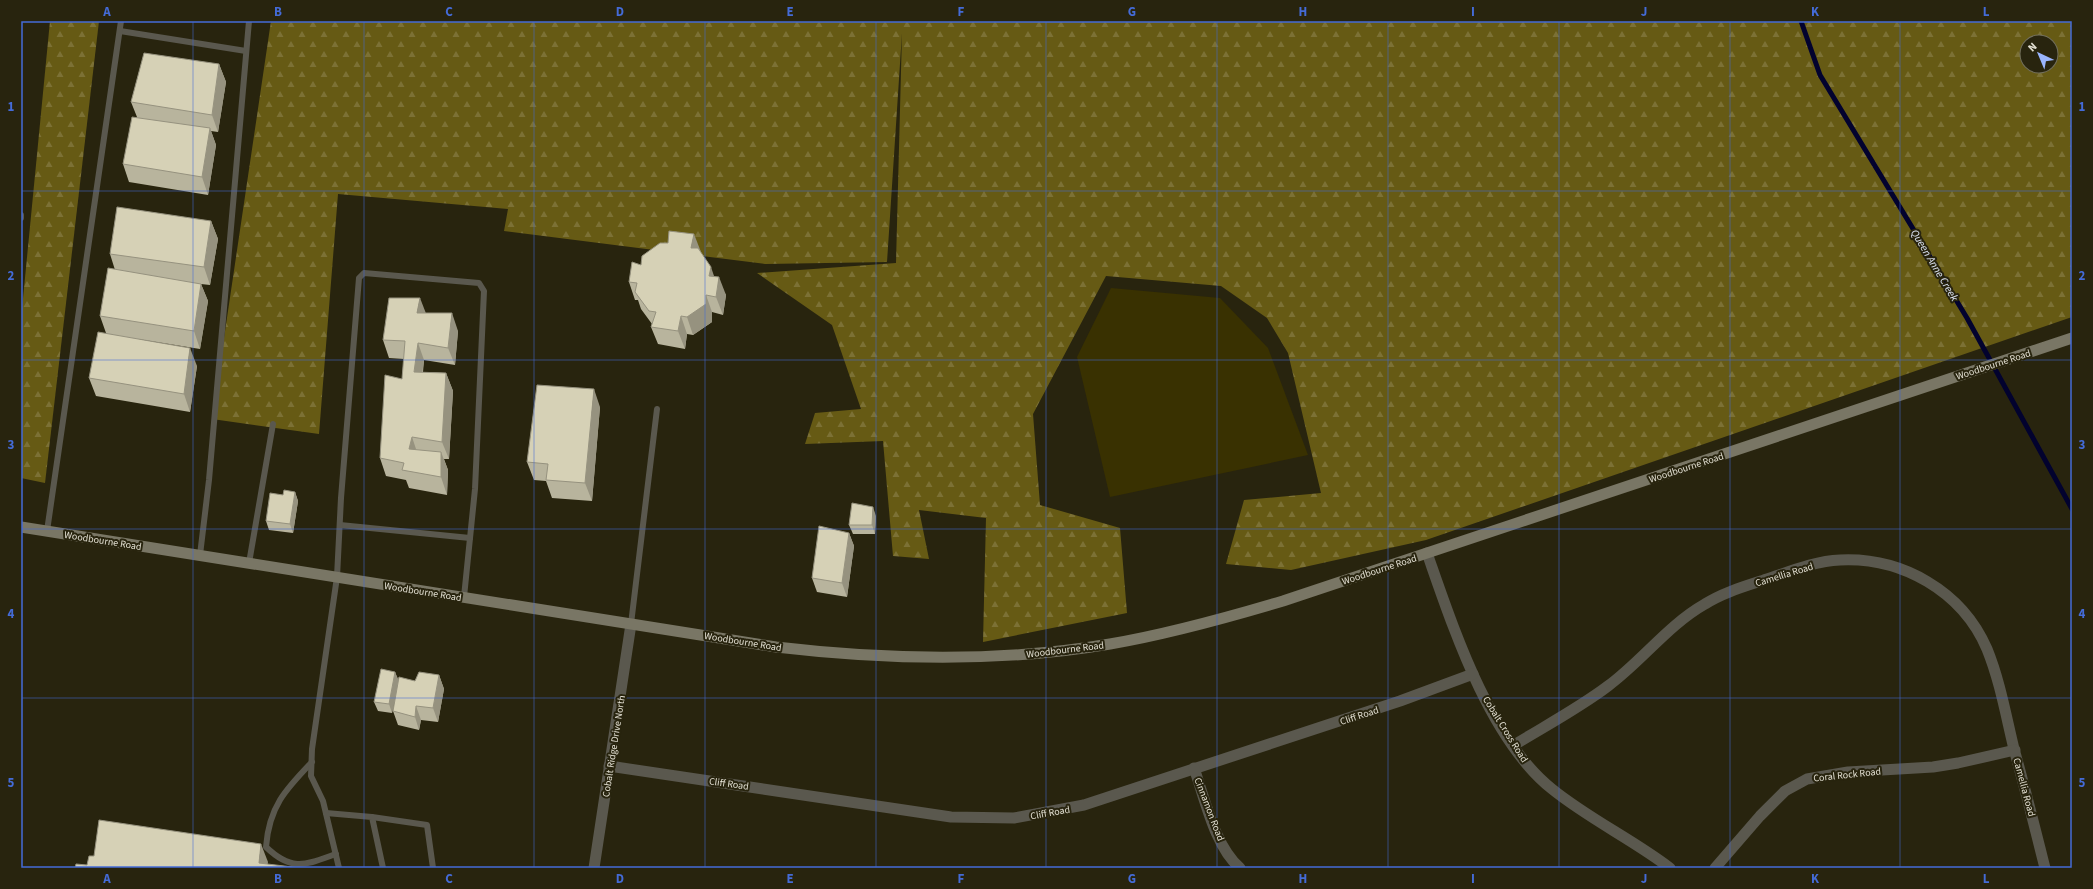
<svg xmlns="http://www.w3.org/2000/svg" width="2093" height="889" viewBox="0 0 2093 889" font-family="'Source Sans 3',sans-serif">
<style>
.forest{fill:url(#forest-firs);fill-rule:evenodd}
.pitch{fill:#393101}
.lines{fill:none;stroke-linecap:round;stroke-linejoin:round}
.stream{stroke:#02022e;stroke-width:5}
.service{stroke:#5a584e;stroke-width:6}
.minor{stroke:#5a584e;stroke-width:11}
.secondary{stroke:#797665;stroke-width:11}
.wall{fill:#b8b49d}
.shaded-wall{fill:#96927f}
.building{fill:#d6d1b6;stroke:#96927f}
.grid{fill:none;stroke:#446bd7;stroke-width:1;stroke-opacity:0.55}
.labels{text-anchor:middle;stroke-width:4;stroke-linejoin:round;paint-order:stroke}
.street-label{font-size:10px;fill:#e2dfd2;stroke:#28240e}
.water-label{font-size:11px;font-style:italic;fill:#dde4f4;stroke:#28240e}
.neatline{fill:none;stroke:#446bd7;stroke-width:1.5}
.grid-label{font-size:13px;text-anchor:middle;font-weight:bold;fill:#446bd7}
</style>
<defs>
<pattern id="forest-firs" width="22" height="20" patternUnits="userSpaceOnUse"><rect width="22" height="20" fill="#665a14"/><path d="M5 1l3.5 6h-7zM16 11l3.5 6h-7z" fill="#7c7135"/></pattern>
</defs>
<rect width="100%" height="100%" fill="#28240e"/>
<g class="forest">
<path d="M50 21H99L45 483 21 478V319Z"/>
<path d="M271 21H2072V317L1426 540 1291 570 1226 564 1244 500 1321 493 1288 353 1267 318 1221 286 1106 276 1033 414 1040 505 1120 528 1127 613 983 642 986 518 919 510 929 559 893 556 883 441 805 444 815 413 861 409 832 325 757 273 896 263 902 33 887 262 765 264 504 231 508 209 338 194 319 434 212 419ZM2027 42H2051V66H2027Z"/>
</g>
<path class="pitch" d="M1111 288 1220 298 1268 348 1308 455 1110 497 1077 357Z"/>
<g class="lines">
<path class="stream" d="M1801 21 1820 75 1967 318 2072 509"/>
<g class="service">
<path d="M120 31 246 51"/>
<path d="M21 218V215"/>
<path d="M340 525 470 538"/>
<path d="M47 531 121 21"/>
<path d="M200 555 209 480 249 21"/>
<path d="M249 563 273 424"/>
<path d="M631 624 657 409"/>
<path d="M312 762C285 790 269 807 266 847 292 872 305 865 336 854"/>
<path d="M326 813 372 817 383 868"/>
<path d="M372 817 427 825 433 868"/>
<path d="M339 868 323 801 311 776 312 749 337 577 341 498 359 278 364 273 479 283 484 291 475 489 464 597"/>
</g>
<g class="minor">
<path d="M1427 553C1453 627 1489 739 1552 789 1589 819 1632 839 1670 868"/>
<path d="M1514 745C1545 726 1579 708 1608 686 1642 661 1668 625 1705 604 1724 592 1746 586 1767 579 1791 571 1815 561 1840 560 1902 557 1962 591 1987 649 2000 681 2006 716 2014 749 2025 788 2035 828 2045 868"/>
<path d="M609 766 951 817 1014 818 1084 805 1400 701 1473 674"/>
<path d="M1194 768C1205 799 1215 847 1240 868"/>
<path d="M594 868 631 624"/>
<path d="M1715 868 1760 816 1785 791 1807 779 1848 772 1933 767 1958 763 2015 750"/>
</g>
<path class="secondary" d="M21 527 776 647C887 660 999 663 1110 644 1169 634 1226 618 1283 601L2072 338"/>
</g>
<g class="wall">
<path d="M219 64 226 82 218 132 211 131 216 145 208 195 129 182 123 164 137 117 131 102Z"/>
<path d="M211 221 218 239 210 285 201 284 208 301 200 349 138 339 197 366 190 412 96 396 89 378 106 333 100 316 115 270 110 254Z"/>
<path d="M700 252 714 277 726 295 723 315 712 312V322L693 335 687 334 685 349 658 344 651 327 652 324 641 309 638 300H635L629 282 641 265Z"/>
<path d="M426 313 458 331 455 365 424 360 423 372 446 373 453 391 449 459H444L448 470 447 495 409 488 406 480 386 476 380 458 402 379 404 359 389 358 383 340Z"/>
<path d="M600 407 592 501 552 498 546 481 534 480 527 462Z"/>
<path d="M295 492 298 501 293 533 269 530 266 521 283 495Z"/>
<path d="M876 516 875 534H853L849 525Z"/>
<path d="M849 533 854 546 847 597 817 592 812 578Z"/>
<path d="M395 672 398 680 415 681 439 675 444 689 438 722 421 720 419 730 398 725 393 711 396 693 392 713 378 711 374 702Z"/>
</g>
<g class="shaded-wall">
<path d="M219 64 226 82 218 132 212 115Z"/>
<path d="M210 128 216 145 208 195 202 177Z"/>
<path d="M211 221 218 239 210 285 204 267Z"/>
<path d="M694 234 701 252 691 248Z"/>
<path d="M711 267 717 285 709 276Z"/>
<path d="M719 277 726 295 723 315 716 297Z"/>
<path d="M201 284 208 301 200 349 194 331Z"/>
<path d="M706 295 712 312V322L693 335 687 317Z"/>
<path d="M420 298 427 316 417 313Z"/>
<path d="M452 313 458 331 455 365 448 348Z"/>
<path d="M681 316 687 334 685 349 678 331Z"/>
<path d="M418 343 424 360 420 389 414 372Z"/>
<path d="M190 348 197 366 190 412 184 394Z"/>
<path d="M446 373 453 391 449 459 442 442Z"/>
<path d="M594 389 600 407 592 501 585 483Z"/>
<path d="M412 437 418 455 409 449Z"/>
<path d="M441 452 448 470 447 495 441 477Z"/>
<path d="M295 492 298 501 293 533 290 524Z"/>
<path d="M873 507 876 516 875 534 872 525Z"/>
<path d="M849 533 854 546 847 597 842 583Z"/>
<path d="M395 672 399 681 392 713 389 704Z"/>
<path d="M439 675 444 689 438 722 433 708Z"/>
<path d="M416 706 421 720 419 730 415 717Z"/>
<path d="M261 844 268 862 267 868 259 863Z"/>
</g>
<g class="building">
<path d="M144 53 219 64 212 115 131 102Z"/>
<path d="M132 117 210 128 202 177 123 164Z"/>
<path d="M117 207 211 221 204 267 110 254Z"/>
<path d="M669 231 694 234 691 248H698L711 267 709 276 719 277 716 297 706 295V304L687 317 681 316 678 331 651 327 656 312 649 311 635 292 637 283 629 282 632 262 641 265 642 256 660 243H668Z"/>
<path d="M108 268 201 284 194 331 100 316Z"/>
<path d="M389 298H420L417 313H452L448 348 418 343 414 372 446 373 442 442 412 437 409 449 441 452V477L402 470 404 463 380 458 385 375 402 379 405 341 383 340Z"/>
<path d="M98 332 190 348 184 394 89 378Z"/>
<path d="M537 385 594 389 585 483 546 480 548 464 527 462Z"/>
<path d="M284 490 295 492 290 524 266 521 270 493 283 495Z"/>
<path d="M852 503 873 507 872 525H849Z"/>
<path d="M819 526 849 533 842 583 812 578Z"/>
<path d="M381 669 395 672 389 704 374 702Z"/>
<path d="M419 672 439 675 433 708 416 706 415 717 393 711 399 677 415 681Z"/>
<path d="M99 820 261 844 259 863 301 868H75L76 864 87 865 89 856H94Z"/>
</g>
<path class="grid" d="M193 21V868M364 21V868M534 21V868M705 21V868M876 21V868M1046 21V868M1217 21V868M1388 21V868M1559 21V868M1730 21V868M1900 21V868M21 191H2072M21 360H2072M21 529H2072M21 698H2072"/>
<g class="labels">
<g class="street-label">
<text transform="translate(1993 364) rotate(-18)" y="4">Woodbourne Road</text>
<text transform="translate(1686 467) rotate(-18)" y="4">Woodbourne Road</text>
<text transform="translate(103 540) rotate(9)" y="4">Woodbourne Road</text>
<text transform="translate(1379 569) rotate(-18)" y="4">Woodbourne Road</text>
<text transform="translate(1784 574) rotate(-17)" y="4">Camellia Road</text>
<text transform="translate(423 591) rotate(9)" y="4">Woodbourne Road</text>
<text transform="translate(743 641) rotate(9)" y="4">Woodbourne Road</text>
<text transform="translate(1065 649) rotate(-7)" y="4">Woodbourne Road</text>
<text transform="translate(1359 715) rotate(-18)" y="4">Cliff Road</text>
<text transform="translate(1506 729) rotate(58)" y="4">Cobalt Cross Road</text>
<text transform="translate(613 746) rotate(-81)" y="4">Cobalt Ridge Drive North</text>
<text transform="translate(1847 774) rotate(-6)" y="4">Coral Rock Road</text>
<text transform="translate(729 783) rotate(8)" y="4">Cliff Road</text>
<text transform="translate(2025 787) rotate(75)" y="4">Camellia Road</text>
<text transform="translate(1210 809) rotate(69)" y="4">Cinnamon Road</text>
<text transform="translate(1050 812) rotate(-10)" y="4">Cliff Road</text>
</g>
<g class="water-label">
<text transform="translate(1935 265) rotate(59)" y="4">Queen Anne Creek</text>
</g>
</g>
<rect width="2093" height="889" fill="none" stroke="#28240e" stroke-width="44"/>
<g transform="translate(2039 54) rotate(316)"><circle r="19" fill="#28240e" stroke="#726f5c"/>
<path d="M0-3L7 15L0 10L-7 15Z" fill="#9ab5fd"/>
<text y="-6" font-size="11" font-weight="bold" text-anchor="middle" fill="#e2dfd2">N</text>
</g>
<rect x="22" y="22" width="2049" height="845" class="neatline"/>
<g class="grid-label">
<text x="107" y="16">A</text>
<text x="278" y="16">B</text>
<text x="449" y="16">C</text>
<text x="620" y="16">D</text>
<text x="790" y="16">E</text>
<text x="961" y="16">F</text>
<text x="1132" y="16">G</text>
<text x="1303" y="16">H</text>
<text x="1473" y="16">I</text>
<text x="1644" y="16">J</text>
<text x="1815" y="16">K</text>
<text x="1986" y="16">L</text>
<text x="11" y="111">1</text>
<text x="2082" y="111">1</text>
<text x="11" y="280">2</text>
<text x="2082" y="280">2</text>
<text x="11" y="449">3</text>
<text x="2082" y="449">3</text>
<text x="11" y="618">4</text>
<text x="2082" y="618">4</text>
<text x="11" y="787">5</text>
<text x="2082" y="787">5</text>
<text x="107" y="883">A</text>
<text x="278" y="883">B</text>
<text x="449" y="883">C</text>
<text x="620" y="883">D</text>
<text x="790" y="883">E</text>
<text x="961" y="883">F</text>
<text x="1132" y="883">G</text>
<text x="1303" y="883">H</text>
<text x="1473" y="883">I</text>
<text x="1644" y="883">J</text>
<text x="1815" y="883">K</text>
<text x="1986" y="883">L</text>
</g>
</svg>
